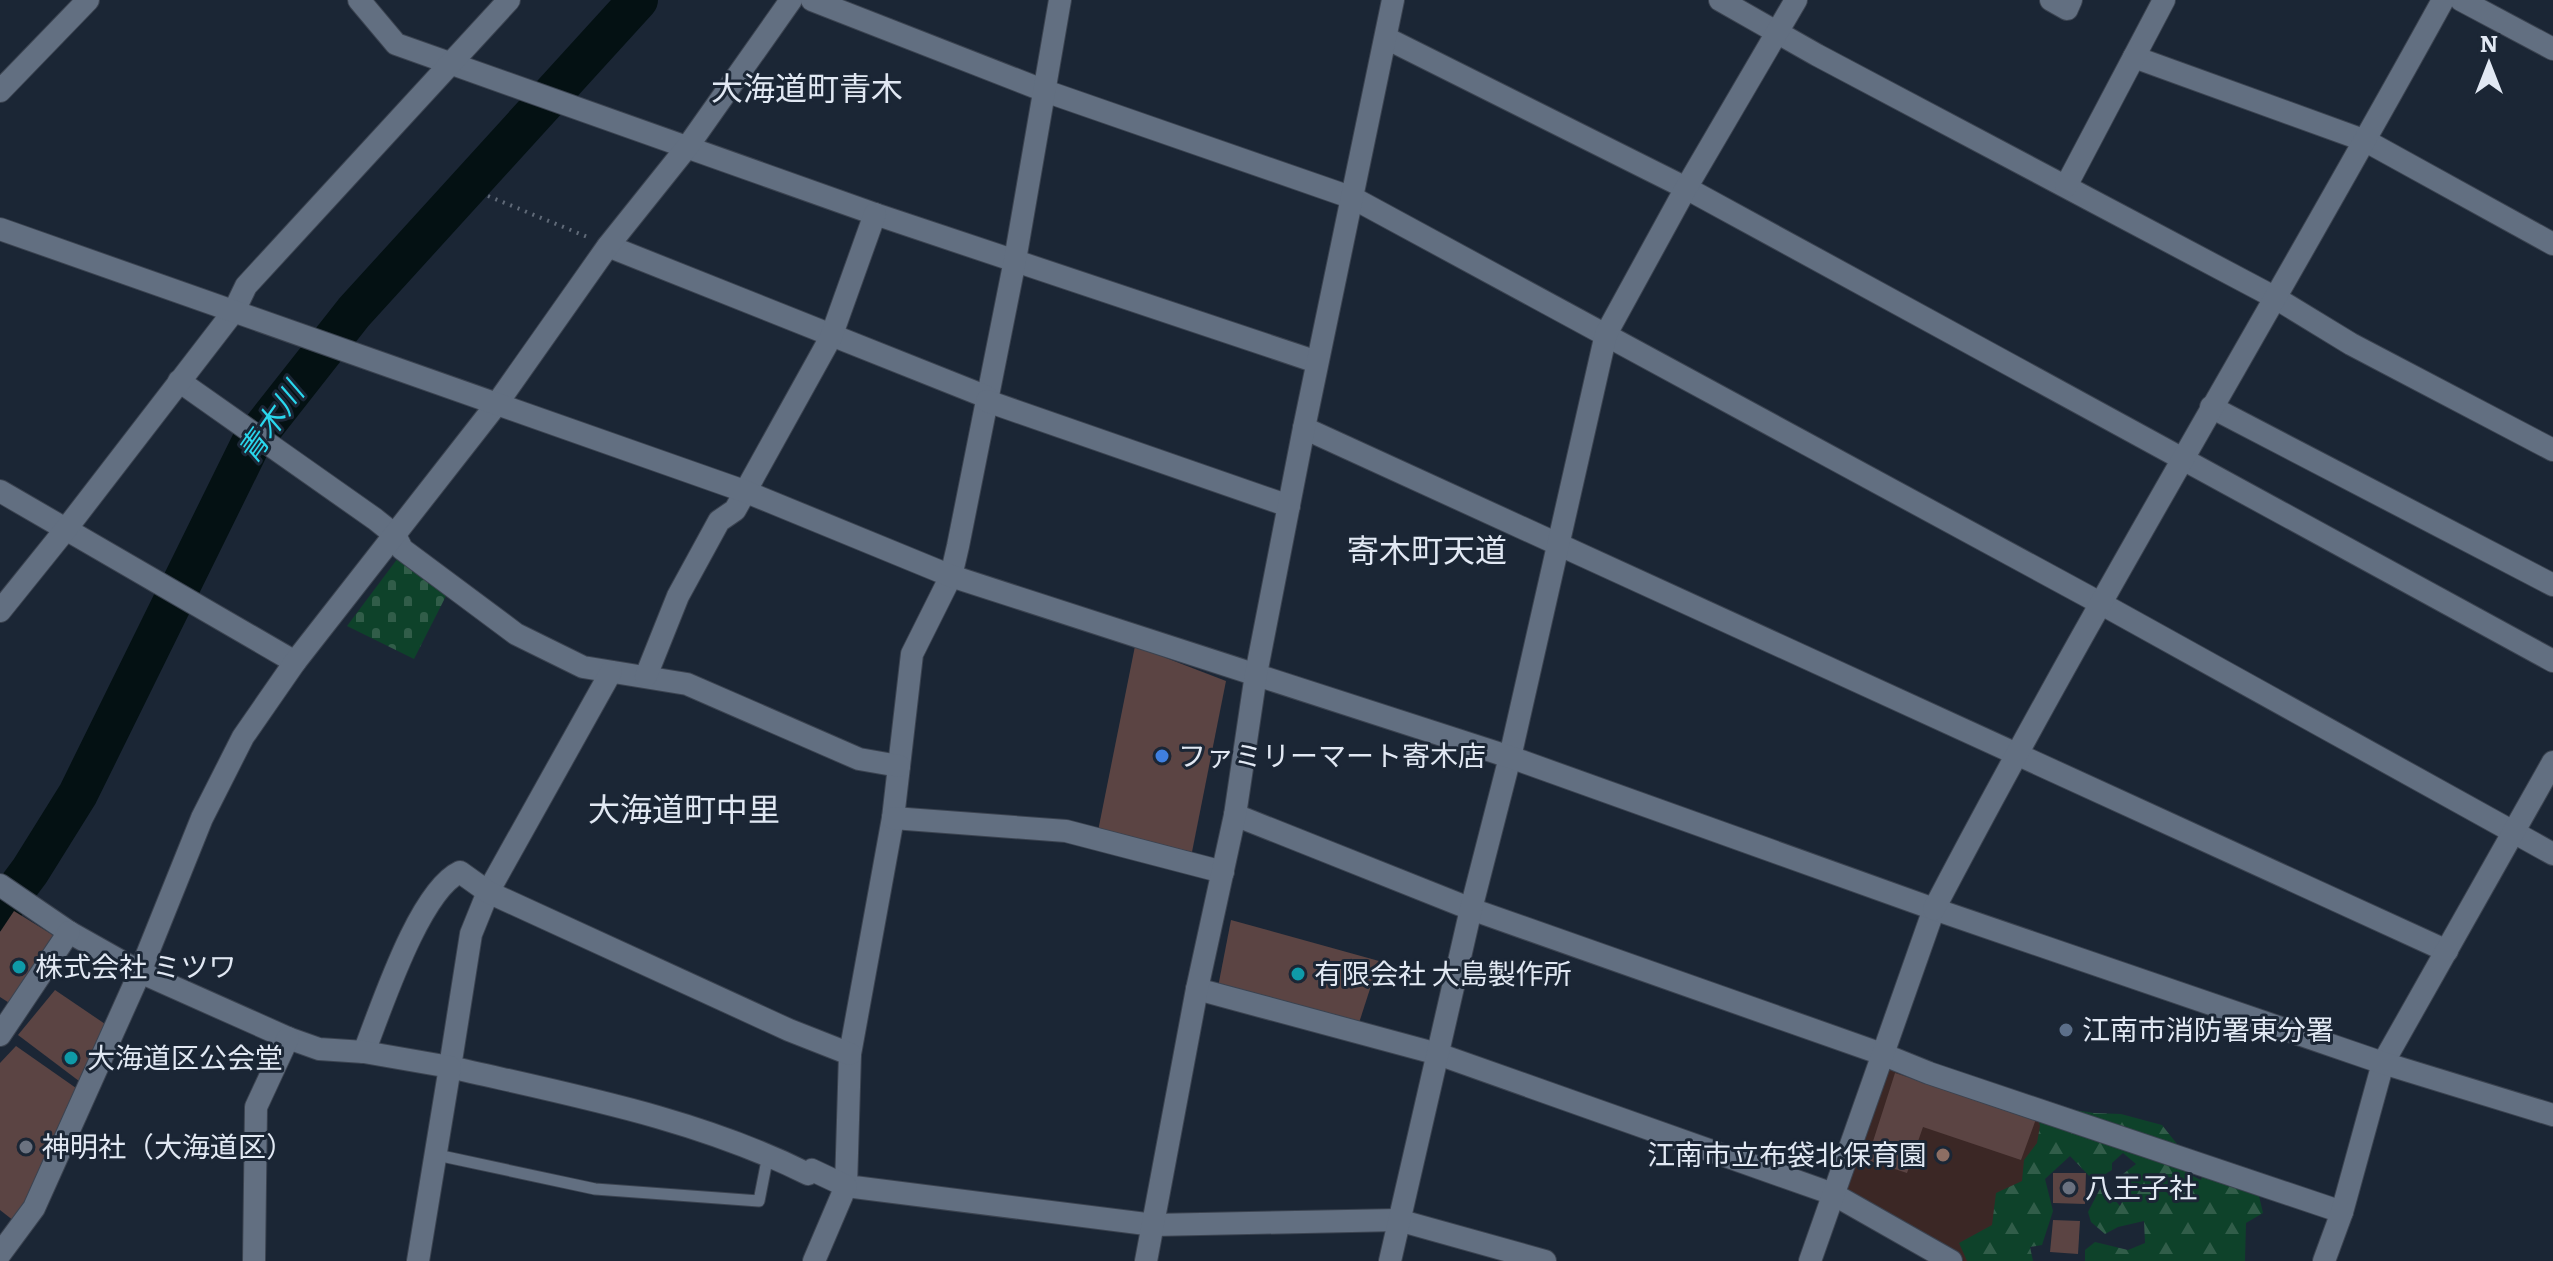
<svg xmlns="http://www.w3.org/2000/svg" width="2553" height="1261" viewBox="0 0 2553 1261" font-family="Literata,'Noto Sans JP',serif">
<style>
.education{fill:#3b2725}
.forest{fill:url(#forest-firs)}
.cemetery{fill:url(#cemetery-stones)}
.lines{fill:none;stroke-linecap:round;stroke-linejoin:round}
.river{stroke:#041113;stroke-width:40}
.building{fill:#5b4443}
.service-casing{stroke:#3b4350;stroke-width:13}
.minor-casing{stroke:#3b4350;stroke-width:24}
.tertiary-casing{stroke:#3b4350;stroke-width:24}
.path{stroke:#606a78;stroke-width:4;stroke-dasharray:2 6;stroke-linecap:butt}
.service{stroke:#626f81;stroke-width:11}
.minor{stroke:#626f81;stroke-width:22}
.tertiary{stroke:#626f81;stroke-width:22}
.shop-dot{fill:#3f7fe0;stroke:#1b2635;stroke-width:3}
.culture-dot{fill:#0f9aa8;stroke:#1b2635;stroke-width:3}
.service-dot{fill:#5c6f8a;stroke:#1b2635;stroke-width:3}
.worship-dot{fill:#6b7280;stroke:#1b2635;stroke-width:3}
.education-dot{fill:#8d6e63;stroke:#1b2635;stroke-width:3}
.labels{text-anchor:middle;stroke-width:6;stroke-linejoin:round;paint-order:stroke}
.poi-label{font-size:28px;fill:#e1e8f3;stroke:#1b2635;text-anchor:start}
.water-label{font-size:30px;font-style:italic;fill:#29d7ed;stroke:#1b2635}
.quarter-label{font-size:32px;fill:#e1e8f3;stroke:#1b2635}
</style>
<defs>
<pattern id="forest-firs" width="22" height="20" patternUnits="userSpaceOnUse" patternTransform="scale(2)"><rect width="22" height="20" fill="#0e422a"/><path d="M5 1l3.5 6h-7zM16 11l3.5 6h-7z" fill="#315d49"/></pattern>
<pattern id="cemetery-stones" width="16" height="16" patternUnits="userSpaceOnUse" patternTransform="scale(2)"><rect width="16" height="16" fill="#0e422a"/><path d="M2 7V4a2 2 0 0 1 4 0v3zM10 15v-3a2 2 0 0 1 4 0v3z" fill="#315d49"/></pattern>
</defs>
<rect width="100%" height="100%" fill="#1b2635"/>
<path class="education" d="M1882 1054 2052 1115 2001 1261H1951L1833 1194Z"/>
<path class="forest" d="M2049 1106 2094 1113 2121 1114 2162 1125 2177 1144C2176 1166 2182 1171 2201 1180L2206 1166 2256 1183 2263 1213 2246 1223 2245 1261H2085V1250L2095 1242 2128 1250 2145 1243 2144 1221 2118 1227 2105 1234 2091 1222 2088 1212 2102 1185 2120 1206 2130 1186 2119 1177 2136 1164 2123 1153 2112 1163V1170L2094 1181 2070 1156 2045 1179 2053 1211 2042 1245 2030 1247 2033 1261H1967L1959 1243 1992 1225 1996 1193 2022 1181 2024 1160 2037 1143 2040 1126 2035 1109Z"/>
<path class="cemetery" d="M398 558 446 596 414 659 347 626Z"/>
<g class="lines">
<path class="river" d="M0 911 30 871 78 794 251 443 354 312 638 0"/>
</g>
<g class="building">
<path d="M1135 646 1226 681 1192 852 1098 831Z"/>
<path d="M14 911 56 937 14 1006 0 997V932Z"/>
<path d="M1231 920 1379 961 1358 1026 1218 987Z"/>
<path d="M55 990 111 1028 79 1081 18 1035Z"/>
<path d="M16 1046 76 1088 27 1206 14 1221 0 1210V1063Z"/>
<path d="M1895 1073 2036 1119 2021 1160 1923 1127 1907 1173 1867 1160Z"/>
<path d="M2053 1173H2086L2085 1204 2053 1203Z"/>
<path d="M2053 1220 2080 1221 2078 1254 2050 1252Z"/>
</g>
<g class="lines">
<defs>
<path id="service" d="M437 1155 595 1189 759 1201 768 1155"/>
<g id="minor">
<path d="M359 0 396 44 875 214 1317 362"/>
<path d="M812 0 1045 91 1353 198 2100 603 2553 854"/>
<path d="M1060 0 1015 260 958 546 951 576 912 654 893 818 850 1054 846 1186 1154 1225 1398 1220 1545 1261"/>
<path d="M1720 0 1817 55 2274 297 2351 344 2553 450"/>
<path d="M2051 0 2067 9 2071 0"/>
<path d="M2461 0 2553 49"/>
<path d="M1386 38 1686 188 2553 661"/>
<path d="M2134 57 2366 141 2553 244"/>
<path d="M2066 186 2164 0"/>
<path d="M608 246 987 397"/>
<path d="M179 381 375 519 395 535 402 549 516 634 583 667 687 684 859 759 899 766"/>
<path d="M987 401 1289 506"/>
<path d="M2211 407 2553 585"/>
<path d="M1304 428 2447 951"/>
<path d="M0 491 295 662"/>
<path d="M0 611 66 529 234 311 246 286 509 0"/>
<path d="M611 672 488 892 471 934 450 1067C571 1095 696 1118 808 1174L812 1170 846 1186 814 1261"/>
<path d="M646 676 678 596 719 521 735 510 831 337 875 214"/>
<path d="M1235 815 1471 909 1882 1054 1929 1073 2342 1212"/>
<path d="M893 818 1066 831 1223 872"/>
<path d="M0 885 69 932 140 972 202 818 243 737 295 662 496 405 608 246 688 146 791 0"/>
<path d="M1197 989 1438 1054 1833 1194 1951 1261"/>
<path d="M0 1035 69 932"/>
<path d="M364 1052C381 1009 419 891 460 872L488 892 789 1030 850 1054"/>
<path d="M0 1254 34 1208 140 972 288 1038 319 1049 364 1052 450 1067 418 1261"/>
<path d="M254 1261 256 1107 288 1038"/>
<path d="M1390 1261 1471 909 1510 757 1606 334 1686 188 1796 0"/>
<path d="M1810 1261 1934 909"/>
<path d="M2324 1261 2342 1212 2383 1063 2553 762"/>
</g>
<g id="tertiary">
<path d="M0 91 88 0"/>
<path d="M0 229 744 491 951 576 1510 757 1934 909 2383 1063 2553 1115"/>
<path d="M1934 909C2095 601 2276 304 2443 0"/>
<path d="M1146 1261 1197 989 1235 815 1256 674 1304 428 1393 0"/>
</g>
</defs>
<use href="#service" class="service-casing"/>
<use href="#minor" class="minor-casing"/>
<use href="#tertiary" class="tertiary-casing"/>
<path class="path" d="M488 196 590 238"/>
<use href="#service" class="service"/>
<use href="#minor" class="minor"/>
<use href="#tertiary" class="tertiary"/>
</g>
<circle class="shop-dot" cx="1162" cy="756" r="8"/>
<g class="culture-dot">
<circle cx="19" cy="967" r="8"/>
<circle cx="1298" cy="974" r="8"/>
<circle cx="71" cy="1058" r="8"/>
</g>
<circle class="service-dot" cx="2066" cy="1030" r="8"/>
<g class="worship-dot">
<circle cx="26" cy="1147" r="8"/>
<circle cx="2069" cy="1188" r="8"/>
</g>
<circle class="education-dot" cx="1943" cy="1155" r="8"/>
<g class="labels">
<g class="poi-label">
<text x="1178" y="766">ファミリーマート寄木店</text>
<text x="35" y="977">株式会社 ミツワ</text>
<text x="1314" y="984">有限会社 大島製作所</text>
<text x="2082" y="1040">江南市消防署東分署</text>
<text x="87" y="1068">大海道区公会堂</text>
<text x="42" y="1157">神明社（大海道区）</text>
<text x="1927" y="1165" text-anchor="end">江南市立布袋北保育園</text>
<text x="2085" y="1198">八王子社</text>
</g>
<g class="water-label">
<text transform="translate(271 423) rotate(-55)" y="10">青木川</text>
</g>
<g class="quarter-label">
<text x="807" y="100">大海道町青木</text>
<text x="1427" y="562">寄木町天道</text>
<text x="684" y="821">大海道町中里</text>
</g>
</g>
<g transform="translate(2489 64)" stroke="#1b2635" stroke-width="6" paint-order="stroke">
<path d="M0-6L14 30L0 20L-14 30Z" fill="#e1e8f3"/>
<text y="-12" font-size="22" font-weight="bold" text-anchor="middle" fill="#e1e8f3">N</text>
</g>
</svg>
